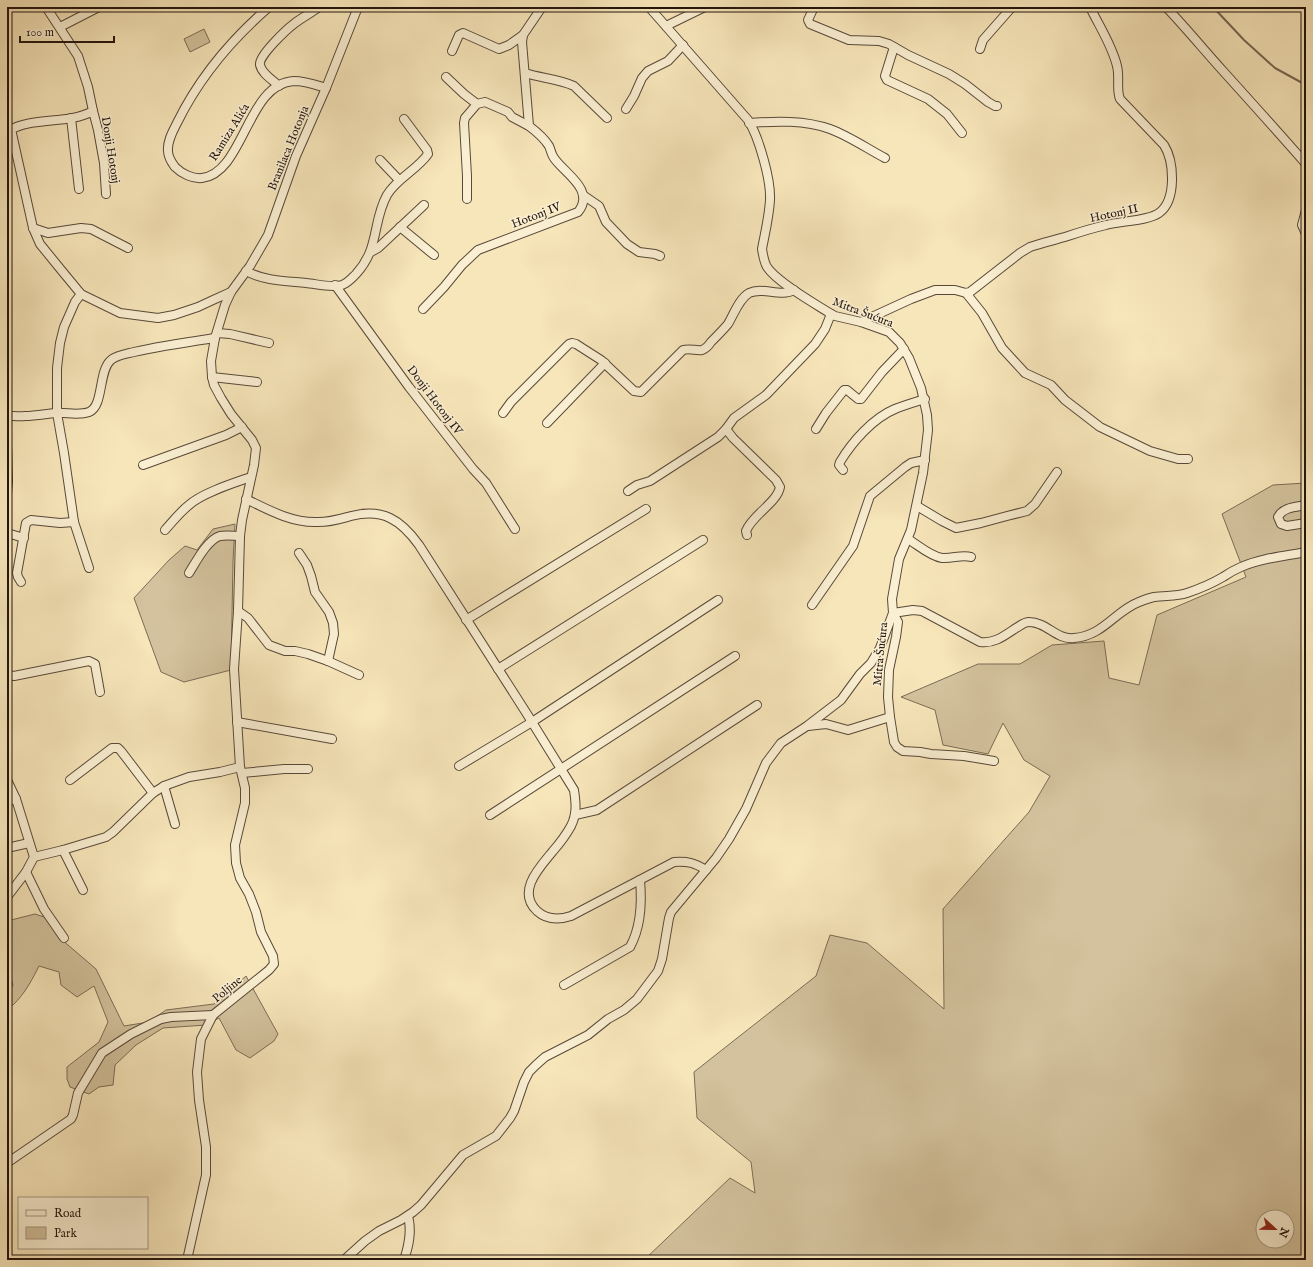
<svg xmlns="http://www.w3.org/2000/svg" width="1313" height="1267" viewBox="0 0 1313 1267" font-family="'IM FELL English',serif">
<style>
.green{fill:#d3c29d;stroke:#7b6c56;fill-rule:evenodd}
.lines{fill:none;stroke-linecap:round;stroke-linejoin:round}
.stream{stroke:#776852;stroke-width:2}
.minor-casing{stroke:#584939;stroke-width:10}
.minor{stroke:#faefd2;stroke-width:8}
.labels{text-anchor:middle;stroke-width:3;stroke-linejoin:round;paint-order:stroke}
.street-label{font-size:12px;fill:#23150e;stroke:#faefd2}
</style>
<rect width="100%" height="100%" fill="#f7e6ba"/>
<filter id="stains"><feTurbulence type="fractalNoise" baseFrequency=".005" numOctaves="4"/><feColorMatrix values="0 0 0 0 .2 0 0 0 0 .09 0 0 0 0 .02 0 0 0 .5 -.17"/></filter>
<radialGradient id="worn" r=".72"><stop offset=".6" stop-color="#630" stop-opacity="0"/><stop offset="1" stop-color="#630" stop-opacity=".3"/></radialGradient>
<g class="green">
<path d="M204 29 210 42 190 52 184 39Z"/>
<path d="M1306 483V1260H644L730 1178 755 1193 751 1162 697 1118 694 1072 816 976 830 935 867 943 944 1009 943 909 1029 812 1050 776 1024 760 1003 723 988 754 943 745 935 710 901 697 978 664H1020L1052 645 1104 641 1109 678 1139 685 1157 615 1246 577 1222 514 1273 485ZM1263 1217H1287V1241H1263Z"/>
<path d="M235 524 233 561 231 670 184 682 161 672 134 598 169 560 185 546 197 550 213 529Z"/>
<path d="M35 914 50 919 61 939 96 969 124 1026 149 1022 166 1010 214 1004 246 976 278 1034 274 1041 250 1058 236 1050 219 1018 206 1025 163 1028 136 1045 115 1065 113 1085 99 1087 89 1094 70 1087 67 1079V1067L99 1042 108 1022 94 986 77 997 61 985 59 972 39 966C31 982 22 999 7 1010V996L13 985 7 966V921Z"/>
</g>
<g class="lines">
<path class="stream" d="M1213 7 1244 40 1275 68 1306 85"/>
<defs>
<g id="minor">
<path d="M269 7C232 39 199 78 177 123 173 131 167 141 168 151 168 157 172 163 175 167 182 174 193 179 202 178 244 173 247 83 294 81 305 81 316 85 326 88"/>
<path d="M649 7 748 120C759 137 771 180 770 200 769 217 765 233 762 249 763 255 764 262 767 267 777 282 812 302 828 312L835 316 861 322 889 332 900 343 909 358 921 388 927 415 928 430 923 473 911 530 899 559 892 599 893 613 898 622 896 637 889 670 888 697 890 717 894 742 897 747 903 751 920 752 931 754 964 756 994 761"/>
<path d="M814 7 808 20 810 24 849 40 879 41 889 44 908 55 949 74 965 84 988 102 995 106H997"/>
<path d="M1166 7C1186 28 1204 50 1223 71 1251 102 1279 133 1306 164"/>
<path d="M666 26 705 7"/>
<path d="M60 27 99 7"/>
<path d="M894 47 885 76 887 80 928 99 947 114 962 133"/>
<path d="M980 49 983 40 1012 7"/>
<path d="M452 51 459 35 463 33 499 49 509 45 523 35"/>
<path d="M525 73C540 78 560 79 574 86L607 118"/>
<path d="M446 77 464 94 477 104"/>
<path d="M279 86C273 80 262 74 260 65 258 56 287 29 295 23 303 17 311 13 319 7"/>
<path d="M626 109 634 96 642 78 648 71 668 61 683 45"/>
<path d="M93 111 98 130 104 163 106 194"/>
<path d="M71 118 79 189"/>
<path d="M749 123C776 121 805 120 830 129 847 135 868 149 885 158"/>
<path d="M11 129 33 228 40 244 62 271 81 294 120 313 158 318 174 315 198 307 213 300 231 292"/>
<path d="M8 131C34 116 67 125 93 111L88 87 78 56 46 7"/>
<path d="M380 160 399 180"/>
<path d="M583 195 599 206 606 222 627 244 639 252 655 254 660 256"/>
<path d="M467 199V176L464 123 465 118 477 104 485 102 508 112 512 117 529 126"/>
<path d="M1306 210 1302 225 1306 234"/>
<path d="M400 227 434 255"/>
<path d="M33 228 48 233 81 228 91 229 128 248"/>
<path d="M371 252 378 248 424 205"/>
<path d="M246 271C264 281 286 281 306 283 317 284 331 288 342 285 348 283 352 278 356 274 380 248 372 222 387 195 397 178 417 170 428 154L427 150 404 119"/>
<path d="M335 285 409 387 473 469 486 483 515 529"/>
<path d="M966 293 982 313 1002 348 1025 373 1051 385 1065 400 1100 427 1150 451 1178 459H1188"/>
<path d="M81 294 75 302 64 327 60 343 57 368V413L64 453 74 522 89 568"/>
<path d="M423 309 444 287 462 265 478 250 578 212C596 190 564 173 554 158 551 154 551 150 549 146 544 138 537 132 529 126L522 42 523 35 542 7"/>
<path d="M861 322 911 299 935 290H955L966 293 970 292 1020 253 1030 247C1042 243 1055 240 1068 236 1080 232 1093 228 1106 225 1120 221 1148 221 1159 213 1177 200 1174 161 1164 145L1120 99C1116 89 1120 78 1117 66 1112 45 1099 26 1090 7"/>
<path d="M217 333 230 334 269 343"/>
<path d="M212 377 257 382"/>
<path d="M503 413 511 402 569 344 572 343 576 344 601 360 634 391 641 392 683 350C690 348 696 351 702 350 705 349 709 345 711 342 717 336 723 330 728 324 734 314 739 299 749 293 763 286 780 298 794 290"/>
<path d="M7 417C13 415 18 417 25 416 35 416 45 414 55 413 66 412 78 416 89 412 104 406 98 371 111 360 117 355 126 354 134 352 160 346 188 342 215 338"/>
<path d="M547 423 605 363"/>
<path d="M726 429 733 438 776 480 780 487C777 503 752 515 746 531L747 535"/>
<path d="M816 429 826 413 844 390H847L858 399H861L882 372 904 349"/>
<path d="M7 444 8 481 7 494"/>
<path d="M143 465 226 435 242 427"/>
<path d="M843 470 839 465 840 462C852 442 873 418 895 409 905 405 915 402 925 399"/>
<path d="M628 491 637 485 650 481 718 437 726 429 734 418 766 395 815 344 825 329 831 314"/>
<path d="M246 499C269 510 290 522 315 522 328 523 340 519 351 516 383 508 401 520 419 545L527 714 574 790C576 803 577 814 571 826 566 835 560 843 553 851 540 867 516 891 537 911 547 920 559 920 571 916L674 862C688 861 695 863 706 870"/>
<path d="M1306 505C1296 507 1283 507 1278 517L1281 524 1287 526 1306 523"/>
<path d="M917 506 942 521 956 528 981 523 1007 516 1027 511 1035 504 1057 472"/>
<path d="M165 530C173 521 180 512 189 505 202 493 234 483 251 477"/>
<path d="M7 533 24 538"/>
<path d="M908 539C918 545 930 556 942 558 952 559 962 554 971 557"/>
<path d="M299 553 307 565 311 576 315 592 329 612 333 623 334 634 328 661"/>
<path d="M189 573C196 562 207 540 220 536 226 535 234 536 240 536"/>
<path d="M21 582 18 577 17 573 26 523 31 520 60 523 74 522"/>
<path d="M812 605 853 546 870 496 905 467 911 463 925 460"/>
<path d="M238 611 248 618 269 645 285 651H295L308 654 328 661 359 675"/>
<path d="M893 613 913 610 922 611 980 642C994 644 1004 636 1016 628 1020 626 1024 622 1029 622 1047 622 1056 640 1074 638 1103 636 1115 611 1139 602 1144 600 1149 598 1154 597 1165 595 1175 597 1187 593 1199 589 1211 584 1223 577 1229 573 1234 570 1241 567 1261 558 1285 556 1306 552"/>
<path d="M466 620 646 509"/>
<path d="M498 669 703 540"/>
<path d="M7 675 14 676 89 661 95 664 100 692"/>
<path d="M237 722 332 739"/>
<path d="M808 726 826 724 848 730 890 717"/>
<path d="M459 766 532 722 718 600"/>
<path d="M242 773 284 769H308"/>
<path d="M7 780 16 799 34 857 26 872 7 897"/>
<path d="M70 780 112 748H118L121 751 153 793"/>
<path d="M164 786 175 824"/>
<path d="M7 801 16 799"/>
<path d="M490 815 735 656"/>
<path d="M575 815 597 810 757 705"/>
<path d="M7 848 29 843"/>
<path d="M63 850 83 890"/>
<path d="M34 857 63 850 106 837 113 832 153 793 164 786 189 777 220 772 240 767"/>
<path d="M26 872 44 909 64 938"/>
<path d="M564 985 630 947C641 927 642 902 640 880"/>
<path d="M7 1163 71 1119 73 1115 78 1093 102 1053 131 1034 161 1019 171 1017 213 1015"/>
<path d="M187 1260 206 1175V1147L199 1100 197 1072 201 1039 213 1015 269 970 274 964 273 956 261 932 256 912 249 894 240 878 236 863 235 845 245 803V788L240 767 234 669 238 611 240 536 242 520 254 465 256 448 252 440 231 414 221 398 214 385 212 377 211 361 215 338 225 305 231 292 250 266 268 235 296 156 326 88 358 7"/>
<path d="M344 1260 365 1241 379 1231 401 1220 413 1212 421 1205 463 1155 496 1136 510 1118 514 1111 524 1082 529 1072 536 1065 545 1057 588 1035 608 1019 624 1010 637 999 658 971 662 959 669 918 671 912 716 858 729 839 746 809 766 763 781 743 807 726 841 700 860 674 871 663 880 648 893 613"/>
<path d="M404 1260C409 1245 412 1231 408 1216"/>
</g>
</defs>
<use href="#minor" class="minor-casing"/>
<use href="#minor" class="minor"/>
</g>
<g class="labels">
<g class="street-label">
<text transform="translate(229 132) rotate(-58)" y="4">Ramiza Alića</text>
<text transform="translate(288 148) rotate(-68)" y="4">Branilaca Hotonja</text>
<text transform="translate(111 150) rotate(81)" y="4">Donji Hotonj</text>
<text transform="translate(1114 213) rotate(-12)" y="4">Hotonj II</text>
<text transform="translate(536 215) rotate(-21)" y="4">Hotonj IV</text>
<text transform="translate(863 312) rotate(21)" y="4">Mitra Šućura</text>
<text transform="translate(435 400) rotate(53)" y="4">Donji Hotonj IV</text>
<text transform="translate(880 654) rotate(-84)" y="4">Mitra Šućura</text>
<text transform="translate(227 989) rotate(-39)" y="4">Poljine</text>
</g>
</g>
<rect width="1313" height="1267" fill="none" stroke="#f7e6ba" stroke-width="24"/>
<rect x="8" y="8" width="1297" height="1251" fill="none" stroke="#23150e" stroke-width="2"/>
<rect x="12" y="12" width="1289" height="1243" fill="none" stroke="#23150e"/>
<rect x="18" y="1197" width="130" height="52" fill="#faefd2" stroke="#a49884"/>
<rect x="26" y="1210" width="20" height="6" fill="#faefd2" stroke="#a49884"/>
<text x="54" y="1217" font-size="12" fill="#23150e">Road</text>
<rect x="26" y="1227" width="20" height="12" fill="#d3c29d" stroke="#a49884"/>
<text x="54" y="1237" font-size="12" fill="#23150e">Park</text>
<g transform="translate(1275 1229) rotate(112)"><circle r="19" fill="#faefd2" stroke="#a49884"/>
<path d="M0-3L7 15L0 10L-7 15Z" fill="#8f2418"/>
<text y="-6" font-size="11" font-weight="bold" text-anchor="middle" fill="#23150e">N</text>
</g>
<path d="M20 36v6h94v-6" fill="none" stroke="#23150e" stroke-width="2"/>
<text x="26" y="36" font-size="12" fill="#23150e" stroke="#faefd2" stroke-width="3" paint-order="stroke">100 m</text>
<rect width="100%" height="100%" filter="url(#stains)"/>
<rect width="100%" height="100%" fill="url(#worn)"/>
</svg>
